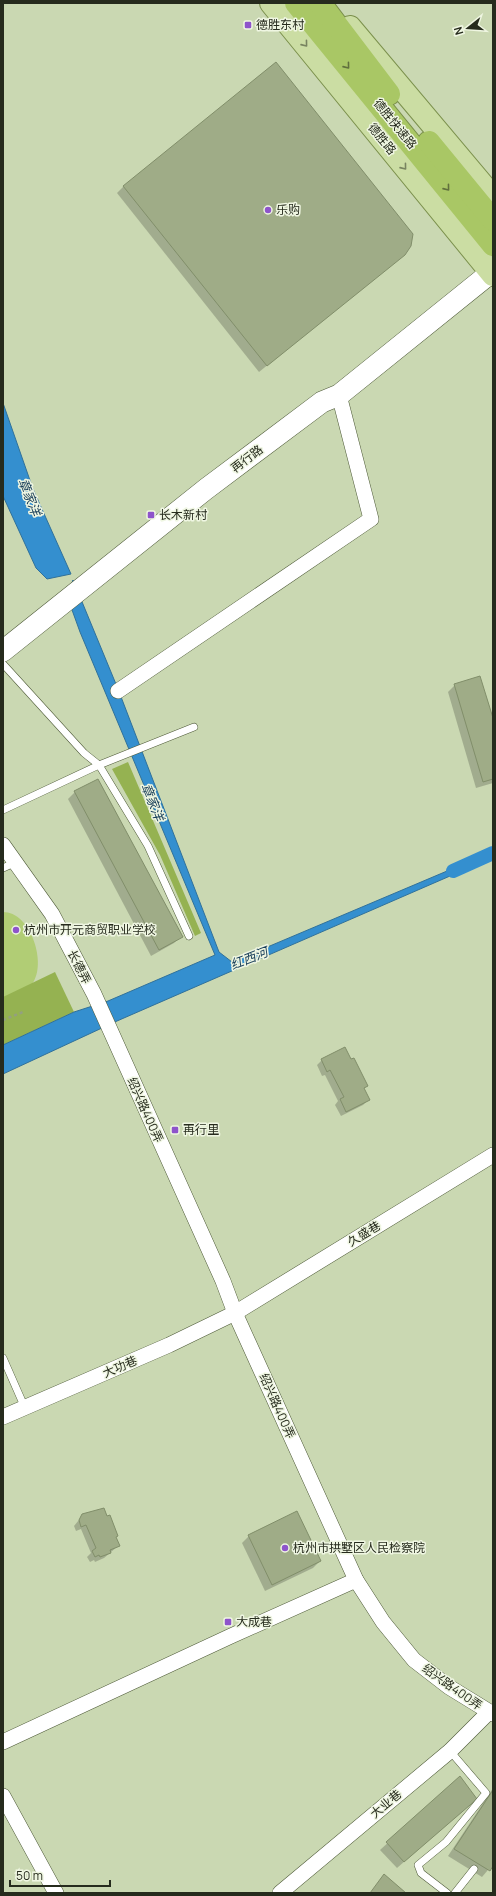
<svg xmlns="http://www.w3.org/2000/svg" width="496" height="1896" viewBox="0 0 496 1896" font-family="Manrope,'Noto Sans SC',sans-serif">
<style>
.green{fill:#b1cd75}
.forest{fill:#95b251}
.water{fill:#348fcf;stroke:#30719a}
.shadow{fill:#0003}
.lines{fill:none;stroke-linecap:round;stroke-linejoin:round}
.canal{stroke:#348fcf;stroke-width:14}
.building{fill:#9fac87;stroke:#818e6a}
.lane-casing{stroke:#4e5a38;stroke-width:8}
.street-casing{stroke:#4e5a38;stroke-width:16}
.secondary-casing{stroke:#4e5a38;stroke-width:22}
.primary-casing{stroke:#7b904c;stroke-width:24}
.highway-casing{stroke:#7b904c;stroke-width:24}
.path{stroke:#949f81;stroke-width:2.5;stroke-dasharray:3 3;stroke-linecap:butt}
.lane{stroke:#fff;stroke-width:7}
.street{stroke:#fff;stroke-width:15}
.secondary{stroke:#fff;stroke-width:21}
.primary{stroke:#cbdda3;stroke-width:22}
.highway{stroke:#a9c765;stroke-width:22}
.oneway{stroke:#788460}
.oneway2{stroke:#61713d}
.poi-dot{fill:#8e54cb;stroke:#eff6e2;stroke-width:1.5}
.labels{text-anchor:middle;stroke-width:3;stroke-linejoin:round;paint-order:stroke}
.poi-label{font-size:12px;fill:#262b1d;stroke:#eff6e2;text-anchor:start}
.street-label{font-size:12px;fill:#262b1d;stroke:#eff6e2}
.water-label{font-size:13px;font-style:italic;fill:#193e59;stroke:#eff6e2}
</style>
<rect width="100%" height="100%" fill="#cad8b2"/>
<path class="green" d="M3 912C30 912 46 960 34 981 28 992 13 997 3 1001Z"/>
<g class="forest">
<path d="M128 762 201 933 195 936 160 855 112 769Z"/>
<path d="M55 972 74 1012 3 1045V997Z"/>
</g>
<g class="water">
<path d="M3 403 33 489 71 574 47 579 36 568 3 496Z"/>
<path d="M73 580 118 689 219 952 232 962 466 863 473 866 117 1021 3 1074V1045L74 1012 108 1001 215 955 80 632 67 596Z"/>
</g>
<g class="shadow">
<path d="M124 186 405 254 259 372 117 193Z"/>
<path d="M455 685 493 722V783L476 788 448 692Z"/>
<path d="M75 792 181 936 174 943 151 956 68 799Z"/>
<path d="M322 1060 367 1086 363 1089 369 1099 363 1105 341 1116 335 1105 338 1101 325 1075 322 1076 317 1065Z"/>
<path d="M83 1515 115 1537 118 1546 104 1558 95 1562 94 1560 90 1562 87 1557 91 1553 81 1529 76 1531 74 1526Z"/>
<path d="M249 1536 320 1561 313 1568 265 1591 242 1543Z"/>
<path d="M460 1777 476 1799 397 1868 380 1850Z"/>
<path d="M493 1788V1864L482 1877 448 1856Z"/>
</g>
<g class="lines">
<path class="canal" d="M453 871 493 853"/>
</g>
<g class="building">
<path d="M276 62 413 234 411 246 405 255 267 366 123 186Z"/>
<path d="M480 676 493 718V779L483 782 454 684Z"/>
<path d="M98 779 183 937 159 950 74 791Z"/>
<path d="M345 1047 351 1059 354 1058 368 1086 364 1088 370 1100 346 1112 340 1099 344 1097 330 1070 327 1072 321 1059Z"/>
<path d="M104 1508 107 1516 110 1515 118 1536 116 1537 120 1546 110 1550 111 1553 100 1557 99 1555 95 1557 92 1551 96 1548 86 1525 81 1527 79 1520 82 1514Z"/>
<path d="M297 1511 321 1561 272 1585 248 1535Z"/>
<path d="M460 1776 477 1799 404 1862 386 1842Z"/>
<path d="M493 1790V1866L490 1871 454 1849Z"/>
<path d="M384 1874 406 1893H370Z"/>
</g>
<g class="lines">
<defs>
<g id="lane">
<path d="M3 664 84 753 99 765 148 846 189 936"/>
<path d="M3 810 99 765 194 727"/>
<path d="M3 868 16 862"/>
<path d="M3 1358 25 1408"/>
<path d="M447 1893 421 1873 418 1865 446 1842 486 1793 450 1751"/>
<path d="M455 1893 474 1869"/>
</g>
<g id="street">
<path d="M118 691 371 519 339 395"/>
<path d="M3 845 52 914 94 994 223 1281 235 1313 356 1580 383 1622 414 1660 449 1687 493 1714"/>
<path d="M3 1417 169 1345 235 1313 493 1155"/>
<path d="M3 1742 231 1636 356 1580"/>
<path d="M3 1796 56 1893"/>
<path d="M280 1893 450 1751 489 1712"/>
</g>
<path id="secondary" d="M3 651 206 489 322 402 339 395 493 271"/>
<g id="primary">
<path d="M271 3 493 275"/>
<path d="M350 27 493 197"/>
</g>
<g id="highway">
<path d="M296 3 493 245"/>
<path d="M320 3 389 94"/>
<path d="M429 142 493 220"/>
</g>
</defs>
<use href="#lane" class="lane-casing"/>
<use href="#street" class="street-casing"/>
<use href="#secondary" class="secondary-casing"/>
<use href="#primary" class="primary-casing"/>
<use href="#highway" class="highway-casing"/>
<path class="path" d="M3 1020 23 1012"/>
<use href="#lane" class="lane"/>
<use href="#street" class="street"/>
<use href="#secondary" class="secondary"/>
<use href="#primary" class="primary"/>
<use href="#highway" class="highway"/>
</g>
<defs><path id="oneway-chevron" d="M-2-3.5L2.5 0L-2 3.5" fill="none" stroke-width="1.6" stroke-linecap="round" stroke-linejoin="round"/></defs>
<g class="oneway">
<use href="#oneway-chevron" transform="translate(305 44) rotate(51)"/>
<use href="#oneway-chevron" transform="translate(404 167) rotate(51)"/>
</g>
<g class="oneway2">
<use href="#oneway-chevron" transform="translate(347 66) rotate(51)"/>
<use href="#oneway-chevron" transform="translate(447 188) rotate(51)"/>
</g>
<g class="poi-dot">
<rect x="244" y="21" width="8" height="8" rx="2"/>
<circle cx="268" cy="210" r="4"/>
<rect x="147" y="511" width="8" height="8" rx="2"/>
<circle cx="16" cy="930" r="4"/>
<rect x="171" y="1126" width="8" height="8" rx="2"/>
<circle cx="285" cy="1548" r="4"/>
<rect x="224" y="1618" width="8" height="8" rx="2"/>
</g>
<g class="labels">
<g class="poi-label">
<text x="256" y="29">德胜东村</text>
<text x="276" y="214">乐购</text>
<text x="159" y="519">长木新村</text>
<text x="24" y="934">杭州市开元商贸职业学校</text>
<text x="183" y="1134">再行里</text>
<text x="293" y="1552">杭州市拱墅区人民检察院</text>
<text x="236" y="1626">大成巷</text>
</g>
<g class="street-label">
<text transform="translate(395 124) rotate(51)" y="4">德胜快速路</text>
<text transform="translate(382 139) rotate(51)" y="4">德胜路</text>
<text transform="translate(247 459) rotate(-37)" y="4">再行路</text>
<text transform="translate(79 967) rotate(63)" y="4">长德弄</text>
<text transform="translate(145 1110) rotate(66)" y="4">绍兴路400弄</text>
<text transform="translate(364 1234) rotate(-31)" y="4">久盛巷</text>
<text transform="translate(120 1367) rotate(-23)" y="4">大功巷</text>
<text transform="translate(277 1406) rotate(66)" y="4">绍兴路400弄</text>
<text transform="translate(452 1687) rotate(35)" y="4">绍兴路400弄</text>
<text transform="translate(386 1804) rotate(-40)" y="4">大业巷</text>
</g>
<g class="water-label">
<text transform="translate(30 497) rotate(69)" y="5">章家洋</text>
<text transform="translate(153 802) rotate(68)" y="5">章家洋</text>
<text transform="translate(249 958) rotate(-21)" y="5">红西河</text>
</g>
</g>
<rect width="496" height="1896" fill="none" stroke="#262b1d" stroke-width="8"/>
<g transform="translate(468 28) rotate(253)" stroke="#eff6e2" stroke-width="3" paint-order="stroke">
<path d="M0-3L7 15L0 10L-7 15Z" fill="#262b1d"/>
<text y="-6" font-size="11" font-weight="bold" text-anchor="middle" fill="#262b1d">N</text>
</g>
<path d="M10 1880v6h100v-6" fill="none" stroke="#262b1d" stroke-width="2"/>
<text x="16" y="1880" font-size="12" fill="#262b1d" stroke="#eff6e2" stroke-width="3" paint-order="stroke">50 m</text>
</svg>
